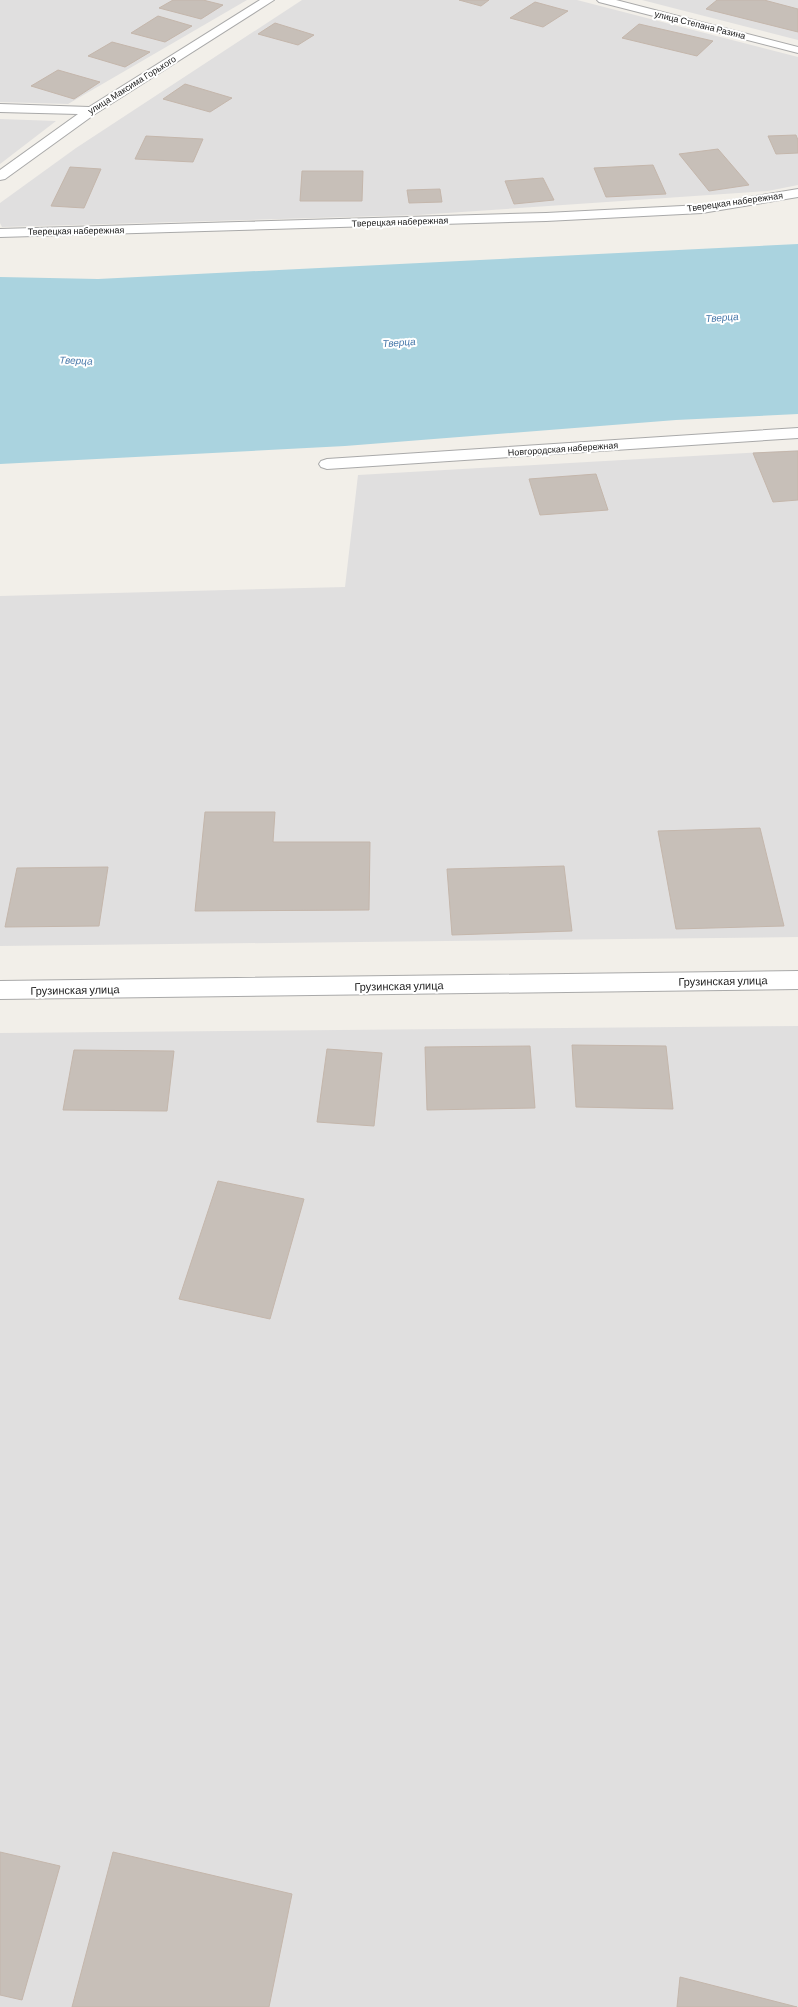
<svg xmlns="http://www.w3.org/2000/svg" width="798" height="2007" viewBox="0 0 798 2007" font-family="Barlow,sans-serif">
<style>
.residential{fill:#e0dfdf}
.water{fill:#aad3df}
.building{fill:#c7bfb8;stroke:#c4b6ab}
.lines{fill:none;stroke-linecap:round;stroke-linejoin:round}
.street-casing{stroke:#a9a9a9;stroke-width:2}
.street{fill:#fff;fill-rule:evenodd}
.labels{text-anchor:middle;stroke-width:4;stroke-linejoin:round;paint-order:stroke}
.far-street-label{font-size:9px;fill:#222;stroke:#fff}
.far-water-label{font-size:10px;font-style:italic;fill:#4a7aab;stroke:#fff}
.street-label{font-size:11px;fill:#222;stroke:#fff}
</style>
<rect width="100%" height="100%" fill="#f2efe9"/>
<g class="residential">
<path d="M0 0H247L68 104 0 102Z"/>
<path d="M302 0H577L798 57V185L768 191 417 215 2 227 0 223V203L76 148Z"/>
<path d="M642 0H798V40L673 8Z"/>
<path d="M0 119 56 121 0 164Z"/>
<path d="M798 450V937L0 946V596L345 587 358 475Z"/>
<path d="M798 1026V2007H0V1033Z"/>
</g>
<path class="water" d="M798 244V414L676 420 345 446 0 464V277L98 279Z"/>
<g class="building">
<path d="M173 0H203L223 5 201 19 159 8Z"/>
<path d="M459 0H489L481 6Z"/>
<path d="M717 0H764L798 9V32L706 9Z"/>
<path d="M535 2 568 11 543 27 510 18Z"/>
<path d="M158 16 192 26 165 42 131 33Z"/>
<path d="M275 23 314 35 298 45 258 34Z"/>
<path d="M639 24 713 41 697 56 622 38Z"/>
<path d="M112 42 150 52 125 67 88 56Z"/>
<path d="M58 70 100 82 74 99 31 86Z"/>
<path d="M185 84 232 98 210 112 163 99Z"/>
<path d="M796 135 798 140V153L776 154 768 136Z"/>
<path d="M146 136 203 139 193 162 135 159Z"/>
<path d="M718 149 749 185 709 191 679 154Z"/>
<path d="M653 165 666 194 606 197 594 168Z"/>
<path d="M70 167 101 169 84 208 51 206Z"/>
<path d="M302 171H363L362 201H300Z"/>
<path d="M543 178 554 200 514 204 505 181Z"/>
<path d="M440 189 442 202 409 203 407 190Z"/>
<path d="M798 451V500L773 502 753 453Z"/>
<path d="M596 474 608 510 540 515 529 479Z"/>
<path d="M205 812H275L273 842H370L369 910 195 911Z"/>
<path d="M760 828 784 926 676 929 658 831Z"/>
<path d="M564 866 572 931 452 935 447 869Z"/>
<path d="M108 867 99 926 5 927 17 868Z"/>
<path d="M572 1045 666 1046 673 1109 576 1107Z"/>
<path d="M530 1046 535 1108 427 1110 425 1047Z"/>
<path d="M327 1049 382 1053 374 1126 317 1122Z"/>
<path d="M74 1050 174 1051 167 1111 63 1110Z"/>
<path d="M218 1181 304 1199 270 1319 179 1299Z"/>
<path d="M0 1852 60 1866 22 2000 0 1995Z"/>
<path d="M113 1852 292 1894 269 2007H72Z"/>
<path d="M680 1977 797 2007H677Z"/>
</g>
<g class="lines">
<defs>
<g id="street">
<path d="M260 0H274L95 114 5 179 0 180V170L78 114 0 112V104L89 107Z"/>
<path d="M597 0H616L798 47V53L599 2Z"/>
<path d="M798 189V197L702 213 546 221 0 237V229L546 213 702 205Z"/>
<path d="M798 428V438L327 469 321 467 319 464 321 461 327 459Z"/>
<path d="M798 971V989L0 999V981Z"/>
</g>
</defs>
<use href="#street" class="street-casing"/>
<use href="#street" class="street"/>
</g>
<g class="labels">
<g class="far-street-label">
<text transform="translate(700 25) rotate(14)" y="3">улица Степана Разина</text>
<text transform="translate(132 85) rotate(-32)" y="3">улица Максима Горького</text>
<text transform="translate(735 202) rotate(-8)" y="3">Тверецкая набережная</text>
<text transform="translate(400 222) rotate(-2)" y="3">Тверецкая набережная</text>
<text transform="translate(76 231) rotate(-1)" y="3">Тверецкая набережная</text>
<text transform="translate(563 449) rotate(-4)" y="3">Новгородская набережная</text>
</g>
<g class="far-water-label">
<text transform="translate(722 317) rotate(-4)" y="4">Тверца</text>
<text transform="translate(399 342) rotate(-4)" y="4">Тверца</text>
<text transform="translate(76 360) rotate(2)" y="4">Тверца</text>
</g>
<g class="street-label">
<text transform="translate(723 981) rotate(-1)" y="4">Грузинская улица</text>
<text transform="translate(399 986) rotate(-1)" y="4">Грузинская улица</text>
<text transform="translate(75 990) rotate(-1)" y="4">Грузинская улица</text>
</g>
</g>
</svg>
